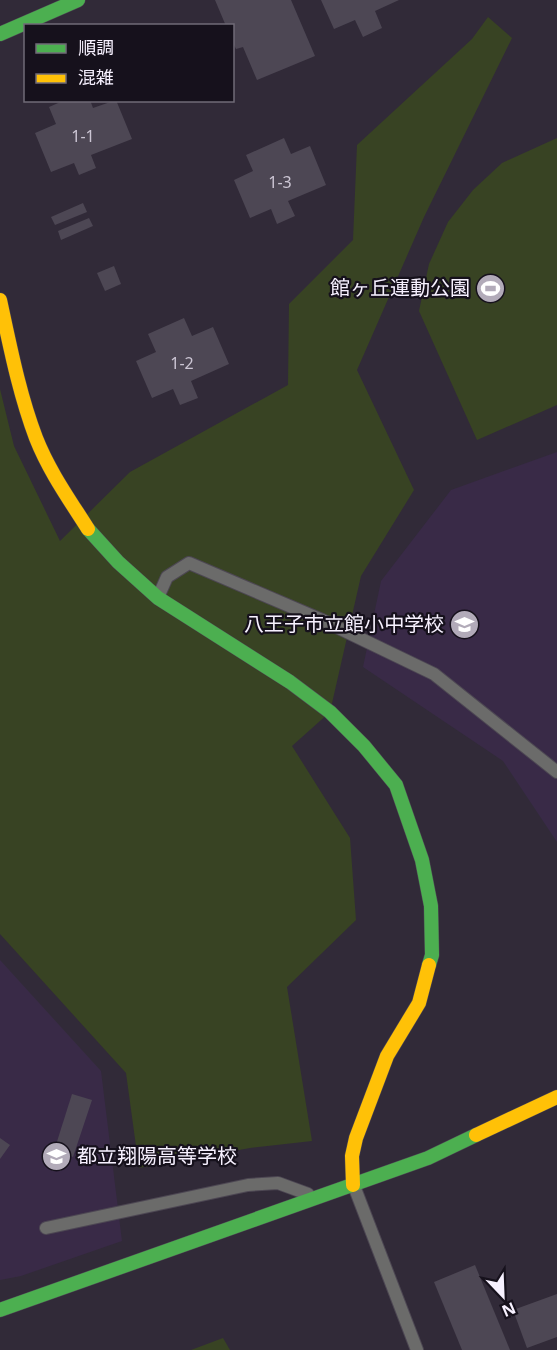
<svg xmlns="http://www.w3.org/2000/svg" width="557" height="1350" viewBox="0 0 557 1350" font-family="'Noto Sans','Noto Sans JP',sans-serif">
<style>
.built{fill:#392a47}
.green{fill:#384323}
.building{fill:#4d4754}
.lines{fill:none;stroke-linecap:round;stroke-linejoin:round}
.lane-casing{stroke:#4d4753;stroke-width:14}
.fast-casing{stroke:#4d4753;stroke-width:15}
.slow-casing{stroke:#4d4753;stroke-width:15}
.lane{stroke:#6b6b6a;stroke-width:12}
.fast{stroke:#4caf50;stroke-width:14}
.slow{stroke:#ffc107;stroke-width:14}
.labels{text-anchor:middle;stroke-width:4.5;stroke-linejoin:round;paint-order:stroke}
.number-label{font-size:16px;fill:#ccc6d4}
.poi-label{font-size:20px;fill:#f7f1ff;stroke:#16111c;text-anchor:end}
</style>
<rect width="100%" height="100%" fill="#312a38"/>
<g class="built">
<path d="M557 452V842L503 761 363 667 381 581 451 490Z"/>
<path d="M0 960 101 1071 122 1241 21 1276 0 1280Z"/>
</g>
<g class="green">
<path d="M488 17 512 38 424 217 357 370 414 490 361 576 330 712 292 746 350 838 356 920 287 987 312 1141 250 1148 139 1168 126 1073 0 934V389L14 446 60 541 130 472 288 385 289 304 353 240 357 145 472 39Z"/>
<path d="M557 138V405L477 440 419 311 429 264 448 222 473 190 502 163Z"/>
<path d="M223 1338 230 1350H191Z"/>
</g>
<g class="building">
<path d="M215 0H291L315 56 257 80 243 47 236 49 232 41V26H226Z"/>
<path d="M321 0H399L375 11 382 28 363 37 355 20 334 29Z"/>
<path d="M65 100H90L93 108 116 100 132 139 91 155 96 168 79 175 74 163 51 172 35 133 56 124 49 107Z"/>
<path d="M284 138 291 154 310 146 326 185 288 201 295 216 277 224 271 209 250 218 234 180 253 171 246 155Z"/>
<path d="M83 203 87 212 55 225 51 217Z"/>
<path d="M89 218 93 226 61 240 58 231Z"/>
<path d="M114 266 121 284 105 291 97 273Z"/>
<path d="M184 318 192 336 213 327 229 364 191 381 198 398 180 405 173 389 152 398 136 361 156 352 148 334Z"/>
<path d="M72 1094 92 1100 73 1157 54 1151Z"/>
<path d="M0 1138 10 1145 0 1159Z"/>
<path d="M475 1265 510 1350H462L434 1282Z"/>
<path d="M557 1294V1337L527 1348 513 1310Z"/>
</g>
<g class="lines">
<defs>
<g id="lane">
<path d="M159 595 167 577 189 563 322 620 434 674 557 772"/>
<path d="M354 1186 417 1350"/>
<path d="M46 1228 248 1185 278 1183 308 1194"/>
</g>
<g id="fast">
<path d="M0 34 78 0"/>
<path d="M88 529 118 562 158 598 290 682 330 712 364 746 396 785 422 860 431 906 432 955 429 965"/>
<path d="M0 1310 428 1158 476 1135"/>
</g>
<g id="slow">
<path d="M0 300C10 346 19 393 36 438 49 471 69 499 88 529"/>
<path d="M476 1135 557 1097"/>
<path d="M353 1185 352 1156 356 1138 387 1056 419 1003 429 965"/>
</g>
</defs>
<use href="#lane" class="lane-casing"/>
<use href="#fast" class="fast-casing"/>
<use href="#slow" class="slow-casing"/>
<use href="#lane" class="lane"/>
<use href="#fast" class="fast"/>
<use href="#slow" class="slow"/>
</g>
<defs>
<symbol id="stadium-disc" viewBox="-11 -11 22 22"><circle r="9.5" fill="#b2abb9" stroke="#16111c"/><path d="M0-5a6.5 5 0 1 0 0 10a6.5 5 0 1 0 0-10ZM-3.5-1.8h7v3.6h-7Z" fill="#fff"/></symbol>
<symbol id="school-disc" viewBox="-11 -11 22 22"><circle r="9.5" fill="#b2abb9" stroke="#16111c"/><path d="M0-5L7-2L0 1L-7-2ZM-4 1L0 2.5L4 1V4Q0 6-4 4Z" fill="#fff"/></symbol>
</defs>
<g fill-rule="evenodd">
<use href="#stadium-disc" x="474" y="272" width="33" height="33"/>
<use href="#school-disc" x="448" y="608" width="33" height="33"/>
<use href="#school-disc" x="40" y="1140" width="33" height="33"/>
</g>
<g class="labels">
<g class="number-label">
<text x="83" y="142">1-1</text>
<text x="280" y="188">1-3</text>
<text x="182" y="369">1-2</text>
</g>
<g class="poi-label">
<text x="470" y="295">館ヶ丘運動公園</text>
<text x="444" y="631">八王子市立館小中学校</text>
<text x="77" y="1163" text-anchor="start">都立翔陽高等学校</text>
</g>
</g>
<rect x="24" y="24" width="210" height="78" fill="#16111c" stroke="#706b77" stroke-width="1.5"/>
<rect x="36" y="44" width="30" height="9" fill="#4caf50" stroke="#706b77" stroke-width="1.5"/>
<text x="78" y="54" font-size="18" fill="#f7f1ff">順調</text>
<rect x="36" y="74" width="30" height="9" fill="#ffc107" stroke="#706b77" stroke-width="1.5"/>
<text x="78" y="84" font-size="18" fill="#f7f1ff">混雑</text>
<g transform="translate(503 1296) rotate(157)" stroke="#16111c" stroke-width="4.5" paint-order="stroke">
<path d="M0-4.5L10 22L0 15L-10 22Z" fill="#f7f1ff"/>
<text y="-9" font-size="16" font-weight="bold" text-anchor="middle" fill="#f7f1ff">N</text>
</g>
</svg>
